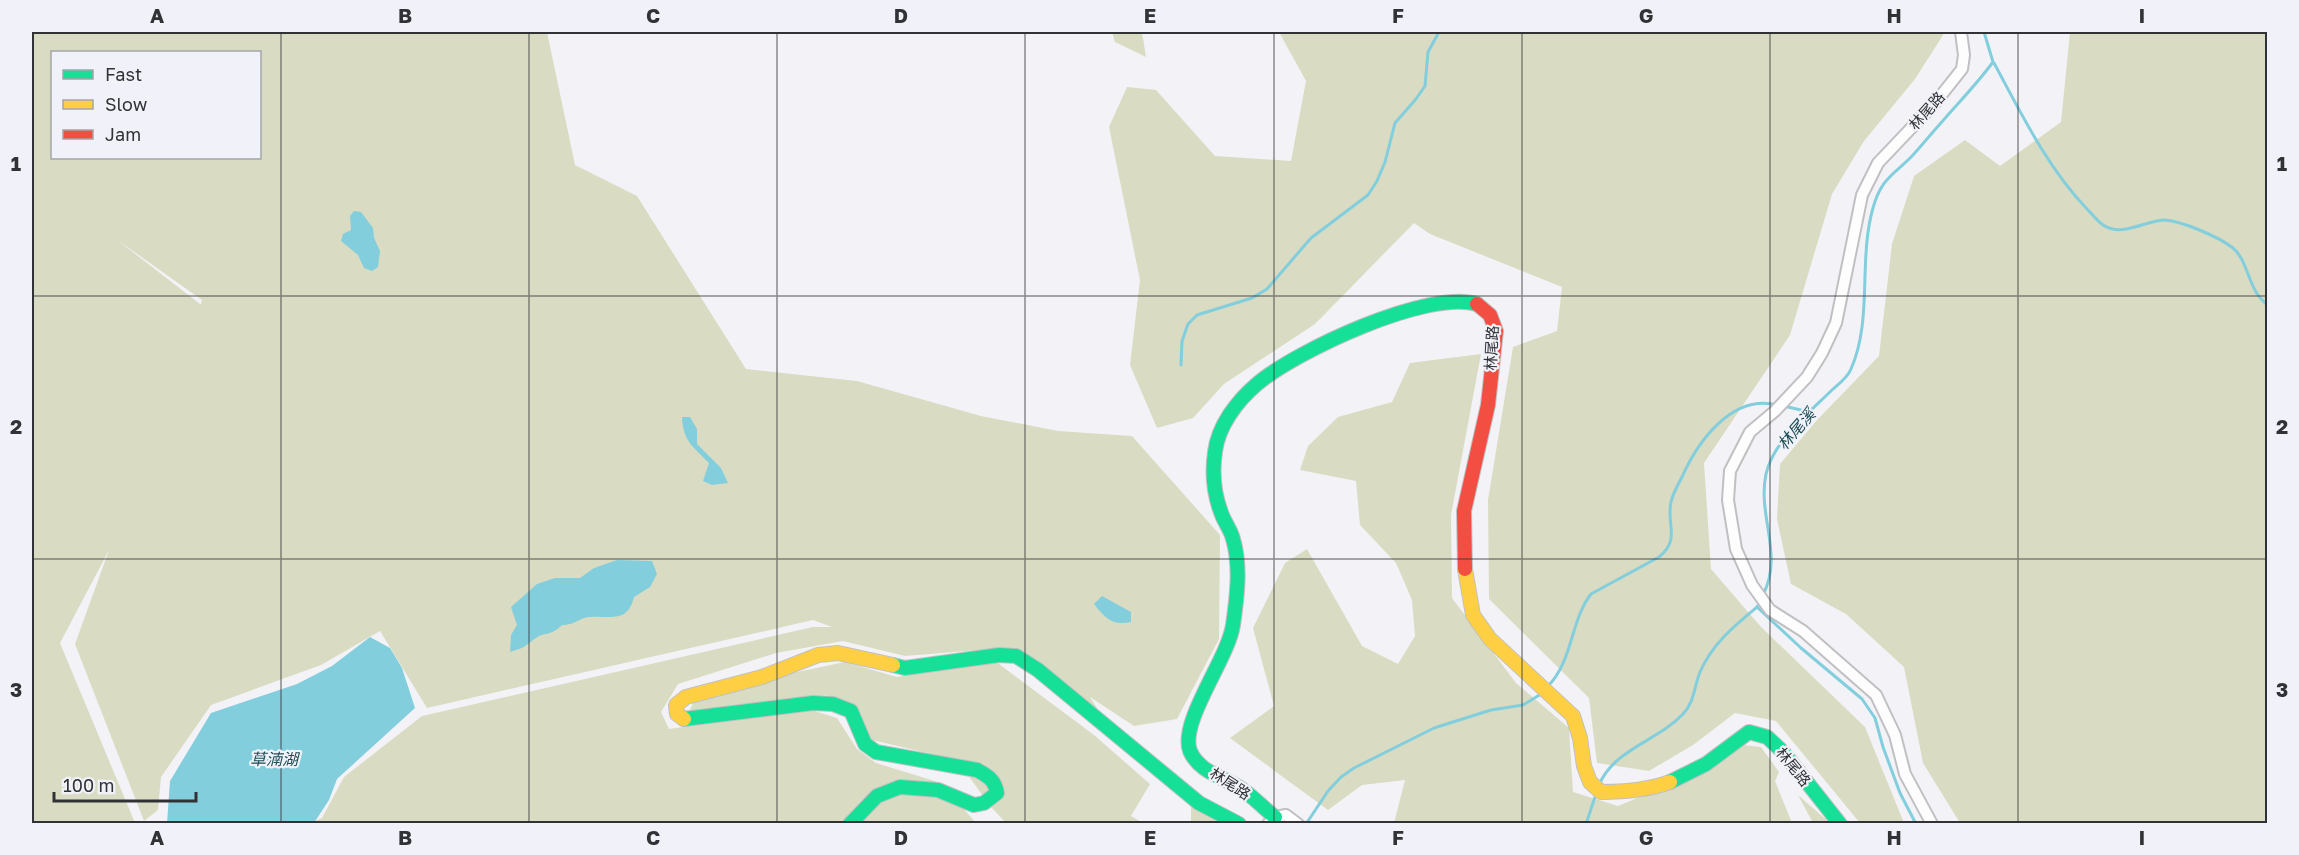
<svg xmlns="http://www.w3.org/2000/svg" width="2299" height="855" viewBox="0 0 2299 855" font-family="'Golos Text','Noto Sans TC',sans-serif">
<style>
.green{fill:#d9dcc2;fill-rule:evenodd}
.water{fill:#82cedd}
.lines{fill:none;stroke-linecap:round;stroke-linejoin:round}
.stream{stroke:#82cedd;stroke-width:3}
.street-casing{stroke:#c0c0c3;stroke-width:14}
.fast-casing{stroke:#c0c0c3;stroke-width:16}
.slow-casing{stroke:#c0c0c3;stroke-width:16}
.jam-casing{stroke:#c0c0c3;stroke-width:16}
.street{stroke:#fdfdfe;stroke-width:10}
.fast{stroke:#16e098;stroke-width:14}
.slow{stroke:#ffcf43;stroke-width:14}
.jam{stroke:#f24e42;stroke-width:14}
.grid{fill:none;stroke:#313235;stroke-width:1.5;stroke-opacity:0.55}
.labels{text-anchor:middle;stroke-width:4.5;stroke-linejoin:round;paint-order:stroke}
.street-label{font-size:15px;fill:#313235;stroke:#f1f2f9}
.water-label{font-size:16px;font-style:italic;fill:#1b4b53;stroke:#f1f2f9}
.neatline{fill:none;stroke:#313235;stroke-width:2}
.grid-label{font-size:20px;text-anchor:middle;font-weight:bold;fill:#313235}
</style>
<rect width="100%" height="100%" fill="#f3f3f7"/>
<g class="green">
<path d="M32 32H547L575 165 637 196 746 369 857 381 981 416 1058 431 1132 436 1220 535 1219 639 1177 719 1134 726 1090 697 1102 716 1004 648 905 656 843 641 776 653 678 684 661 712 669 729 808 709 837 718 857 749 876 763 941 783 976 823H310L322 818 344 777 422 716 813 627H832L813 620 427 708 380 631 321 665 211 705 161 777 158 810 144 821 75 644 109 550 60 643 135 823H32ZM52 52H260V158H52ZM116 239 202 300 201 304H200Z"/>
<path d="M1112 32H1142L1146 57 1115 42Z"/>
<path d="M1279 32H1945L1915 79 1864 141 1832 194 1790 335 1704 463 1711 569 1761 627 1865 727 1904 823H1860L1776 721 1735 713 1693 745 1649 771 1597 763 1589 698 1489 599 1488 500 1513 347 1557 331 1562 287 1430 234 1414 223 1315 324 1224 384 1193 418 1157 428 1130 365 1140 280 1109 127 1127 87 1156 90 1215 156 1291 161 1306 81Z"/>
<path d="M2070 32H2267V823H1960L1923 763 1904 667 1846 614 1791 584 1777 519 1780 464 1817 420 1879 356 1892 244 1914 176 1965 140 2000 166 2061 122Z"/>
<path d="M1481 354 1451 515 1452 598 1516 683 1569 728 1573 792 1618 806 1706 769 1743 745 1761 747 1779 772 1775 781 1792 823H1394L1405 780 1362 785 1328 810 1230 738 1274 706 1253 628 1285 563 1307 549 1362 646 1398 664 1415 636 1412 600 1396 563 1360 525 1356 481 1300 470 1308 446 1338 417 1392 402 1410 363Z"/>
<path d="M995 661 1094 735 1150 784 1131 816 1143 823H1006L991 807 957 760 868 739 852 703 826 695 688 714 695 699 749 682 845 662 897 677Z"/>
<path d="M1798 795 1830 823H1813Z"/>
<path d="M1191 806 1224 823H1191Z"/>
</g>
<g class="water">
<path d="M354 211 361 212 373 228 374 238 380 251 378 267 372 271 364 268 358 255 341 241 343 234 351 230 350 216Z"/>
<path d="M682 417H690L697 429V444L721 468 728 483 712 485 703 481 709 463C693 446 683 442 682 417Z"/>
<path d="M617 560 652 561 657 574 650 587 634 597C627 624 611 615 590 617 580 617 576 625 562 625 550 637 546 631 536 638 523 647 527 647 510 652L511 635 517 625 511 607 537 584 555 578H580L594 568Z"/>
<path d="M1102 596 1131 612V622C1112 626 1105 618 1094 604Z"/>
<path d="M370 637 390 648 402 668 415 708 337 779 329 800 314 823H167L170 781 211 713 297 684 332 666Z"/>
</g>
<g class="lines">
<g class="stream">
<path d="M1994 63C2021 113 2047 167 2087 209 2092 214 2097 221 2103 225 2123 238 2145 220 2165 220 2182 221 2219 237 2233 248 2245 258 2248 279 2256 292 2259 297 2264 302 2268 306"/>
<path d="M1181 365 1182 341 1188 324 1197 315 1252 298 1267 289 1311 238 1368 195 1377 181 1385 162 1395 123 1416 99 1425 86 1428 52 1439 32"/>
<path d="M1784 406 1809 412"/>
<path d="M1763 595C1784 554 1757 516 1766 474 1774 440 1809 413 1833 389 1839 384 1848 377 1851 369 1873 319 1858 260 1873 208 1881 178 1894 175 1913 155 1922 145 1931 134 1940 124 1958 103 1977 84 1993 62L1984 32"/>
<path d="M1761 601 1757 607 1801 648 1862 699 1875 718 1883 747 1900 793 1916 824"/>
<path d="M1547 687C1573 662 1570 621 1591 594L1659 557C1681 539 1666 525 1671 502 1673 493 1678 485 1682 477 1698 441 1732 394 1777 405"/>
<path d="M1599 785C1614 749 1658 741 1683 714 1694 703 1694 687 1700 672 1712 644 1734 626 1757 607"/>
<path d="M1306 824 1328 791 1341 777 1354 768 1434 728 1491 710 1523 705 1541 694"/>
<path d="M1586 824 1596 794"/>
</g>
<defs>
<g id="street">
<path d="M1268 824 1275 817 1286 815 1298 824"/>
<path d="M1932 824 1905 774 1895 735 1876 695 1803 631 1770 610 1752 585 1736 549 1728 500 1730 471 1750 432 1775 411 1807 377 1822 353 1836 323 1862 195 1878 163 1935 103 1962 69 1964 55 1961 32"/>
</g>
<g id="fast">
<path d="M893 665 905 668 999 655 1016 656 1038 670 1199 803 1239 824"/>
<path d="M684 719 813 703 833 704 851 711 865 744 876 752 977 770C988 776 995 780 997 793L984 803 974 805 938 790 900 787 877 796 850 824"/>
<path d="M1670 782 1706 764 1749 732 1767 737 1783 752 1840 824"/>
<path d="M1275 817C1263 808 1253 796 1240 788 1223 777 1199 772 1190 751 1179 722 1228 659 1233 625 1237 597 1241 566 1233 539 1231 530 1225 523 1222 515 1214 495 1212 472 1215 452 1218 426 1237 401 1257 384 1296 351 1428 289 1477 304"/>
</g>
<g id="slow">
<path d="M1465 569 1473 615 1490 639 1573 716 1580 738 1584 766 1590 782 1601 792C1625 792 1648 790 1670 782"/>
<path d="M684 719 677 714 676 705 686 697 762 677 818 655 838 653 893 665"/>
</g>
<path id="jam" d="M1465 569 1464 511 1488 405 1496 331 1490 315 1477 304"/>
</defs>
<use href="#street" class="street-casing"/>
<use href="#fast" class="fast-casing"/>
<use href="#slow" class="slow-casing"/>
<use href="#jam" class="jam-casing"/>
<use href="#street" class="street"/>
<use href="#fast" class="fast"/>
<use href="#slow" class="slow"/>
<use href="#jam" class="jam"/>
</g>
<path class="grid" d="M281 32V824M529 32V824M777 32V824M1025 32V824M1274 32V824M1522 32V824M1770 32V824M2018 32V824M32 296H2268M32 559H2268"/>
<g class="labels">
<g class="street-label">
<text transform="translate(1927 111) rotate(-48)" y="5">林尾路</text>
<text transform="translate(1492 348) rotate(-87)" y="5">林尾路</text>
<text transform="translate(1793 767) rotate(51)" y="5">林尾路</text>
<text transform="translate(1230 784) rotate(33)" y="5">林尾路</text>
</g>
<g class="water-label">
<text transform="translate(1796 429) rotate(-49)" y="6">林尾溪</text>
<text x="274" y="765">草湳湖</text>
</g>
</g>
<rect width="2299" height="855" fill="none" stroke="#f1f2f9" stroke-width="66"/>
<rect x="51" y="51" width="210" height="108" fill="#f1f2f9" stroke="#a4a5ab" stroke-width="1.5"/>
<rect x="63" y="70" width="30" height="9" fill="#16e098" stroke="#a4a5ab" stroke-width="1.5"/>
<text x="105" y="81" font-size="18" fill="#313235">Fast</text>
<rect x="63" y="100" width="30" height="9" fill="#ffcf43" stroke="#a4a5ab" stroke-width="1.5"/>
<text x="105" y="111" font-size="18" fill="#313235">Slow</text>
<rect x="63" y="130" width="30" height="9" fill="#f24e42" stroke="#a4a5ab" stroke-width="1.5"/>
<text x="105" y="141" font-size="18" fill="#313235">Jam</text>
<path d="M54 792v9h142v-9" fill="none" stroke="#313235" stroke-width="3"/>
<text x="63" y="792" font-size="18" fill="#313235" stroke="#f1f2f9" stroke-width="4.5" paint-order="stroke">100 m</text>
<rect x="33" y="33" width="2233" height="789" class="neatline"/>
<g class="grid-label">
<text x="157" y="23">A</text>
<text x="405" y="23">B</text>
<text x="653" y="23">C</text>
<text x="901" y="23">D</text>
<text x="1150" y="23">E</text>
<text x="1398" y="23">F</text>
<text x="1646" y="23">G</text>
<text x="1894" y="23">H</text>
<text x="2142" y="23">I</text>
<text x="16" y="171">1</text>
<text x="2282" y="171">1</text>
<text x="16" y="434">2</text>
<text x="2282" y="434">2</text>
<text x="16" y="697">3</text>
<text x="2282" y="697">3</text>
<text x="157" y="845">A</text>
<text x="405" y="845">B</text>
<text x="653" y="845">C</text>
<text x="901" y="845">D</text>
<text x="1150" y="845">E</text>
<text x="1398" y="845">F</text>
<text x="1646" y="845">G</text>
<text x="1894" y="845">H</text>
<text x="2142" y="845">I</text>
</g>
</svg>
